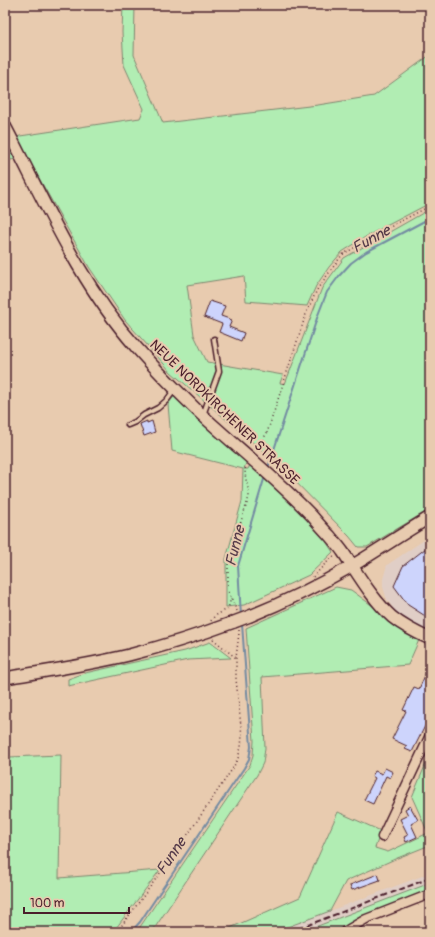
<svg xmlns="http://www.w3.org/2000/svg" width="435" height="937" viewBox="0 0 435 937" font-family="Pangolin,sans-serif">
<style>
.built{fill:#e0cec6}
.green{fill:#b1edb3;stroke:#7e866f}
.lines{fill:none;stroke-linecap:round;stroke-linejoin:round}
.stream{stroke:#738ba2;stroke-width:2}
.building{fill:#cdd4fc;stroke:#4a1f2b}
.lane-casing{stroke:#4a1f2b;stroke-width:7}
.street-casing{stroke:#4a1f2b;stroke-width:11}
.secondary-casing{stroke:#4a1f2b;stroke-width:14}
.path{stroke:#4a1f2b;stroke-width:1.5;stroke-dasharray:1 3;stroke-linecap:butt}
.lane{stroke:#e8cbaf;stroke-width:4}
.street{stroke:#e8cbaf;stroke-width:8}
.secondary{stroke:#e8cbaf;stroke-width:11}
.rail{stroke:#4a1f2b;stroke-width:2;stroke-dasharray:6 3;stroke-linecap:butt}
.secondary-bridge-casing{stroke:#4a1f2b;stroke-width:14;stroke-linecap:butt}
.secondary-bridge{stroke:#e8cbaf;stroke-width:11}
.labels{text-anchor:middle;stroke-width:4;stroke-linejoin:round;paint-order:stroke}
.street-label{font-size:14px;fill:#4a1f2b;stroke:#e8cbaf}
.water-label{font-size:15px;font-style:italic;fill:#543a49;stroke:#e8cbaf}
</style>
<rect width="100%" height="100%" fill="#e8cbaf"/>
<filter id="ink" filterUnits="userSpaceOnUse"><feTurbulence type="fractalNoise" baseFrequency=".025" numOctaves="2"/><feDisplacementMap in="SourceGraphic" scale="8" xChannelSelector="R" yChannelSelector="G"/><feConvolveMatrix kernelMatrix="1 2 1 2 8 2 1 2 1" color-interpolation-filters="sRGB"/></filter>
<g filter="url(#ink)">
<g class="built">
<path d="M430 536V635L417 628 397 614 387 600 383 587V579L387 565Z"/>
<path d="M430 873V883L302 932H274Z"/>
</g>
<g class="green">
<path d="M123 5H135L134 55 163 123 318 105 374 96 430 55V203L367 236 342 252 329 267 316 286 307 306 246 301 244 276 187 285 194 335 207 362 283 375 280 383 285 384 322 288 344 258 430 209V509L367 547H358L349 536 278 464 171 372 125 320 89 267 22 148 16 159 5 161V141L20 136 140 118 144 109 124 65 122 32Z"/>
<path d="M176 394 247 460 244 469H248L251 463 257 471 293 505 321 534 333 552 309 575 244 605 226 607V559L242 501 243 469 172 451 168 404Z"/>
<path d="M336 587 351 590 419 640 408 665 262 677 265 748 263 763 257 775 152 932H135L140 927 250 765 253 755 254 741 246 628Z"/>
<path d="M210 642 231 658 188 660 68 686V679L85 673 185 651Z"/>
<path d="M430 754V845L395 859 346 881 330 911 274 932H221L300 897 338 812 381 831 375 848 388 852 428 833 412 797Z"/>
<path d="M61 755 59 878 160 870 113 932H5V766L9 765 8 757Z"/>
<path d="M430 883V892L344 928 339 932H302Z"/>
</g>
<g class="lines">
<g class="stream">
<path d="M268 468 318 315 327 292 339 276 351 263 366 252 430 218"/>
<path d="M241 616 238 566 265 476"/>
<path d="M131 932 140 922 156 898 244 768 249 759 251 747 242 624"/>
</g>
</g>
<g class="building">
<path d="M210 301 225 306 221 316 232 320 229 327 244 333 241 341 219 332 222 324 204 317Z"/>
<path d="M147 421V423L152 421 155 432 144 436 140 424Z"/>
<path d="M430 545V619L408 605 394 586 403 566Z"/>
<path d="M430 664V721L428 720 412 752 405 749 407 746 392 739 406 711 403 710 414 687 419 689Z"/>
<path d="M385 768 393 772 390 778 386 776 373 804 364 800 375 778 372 776 375 771 382 774Z"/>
<path d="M410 806 418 820 411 824 417 837 406 842 404 837 408 835 400 819 408 815 405 809Z"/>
<path d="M378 874 380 880 352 890 350 885Z"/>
</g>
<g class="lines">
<defs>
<g id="lane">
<path d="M203 415 219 371 214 339"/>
<path d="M128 425 135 422 144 415 158 408 167 400 175 389"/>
</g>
<g id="street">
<path d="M382 837 430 735"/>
<path d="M344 932 366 919 430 894"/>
</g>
<g id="secondary">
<path d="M5 126C45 202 79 283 136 347 157 371 179 393 202 415 239 449 278 480 312 516 318 523 324 530 330 536 334 541 339 546 343 552 358 574 372 599 392 617 403 626 417 633 430 639"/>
<path d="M250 616C285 602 319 585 352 566 378 550 404 533 430 517"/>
<path d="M5 678C46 671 88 665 129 655 164 646 199 635 234 622"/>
</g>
</defs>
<use href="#lane" class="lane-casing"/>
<use href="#street" class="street-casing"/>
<use href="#secondary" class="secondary-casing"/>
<g class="path">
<path d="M256 450 267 433 307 311 318 288 342 255 397 223 430 206"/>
<path d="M313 577 325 564 336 555"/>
<path d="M237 611 228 591V561L249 497C249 485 243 478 246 465"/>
<path d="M211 621C214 615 222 612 228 609L231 598"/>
<path d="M213 639 236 658"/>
<path d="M117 932 180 846 233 768 238 758 241 747 242 736 236 679V658L239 633V629"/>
</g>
<use href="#lane" class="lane"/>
<use href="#street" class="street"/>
<use href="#secondary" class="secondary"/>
<path class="rail" d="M290 932 430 878"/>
<defs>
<path id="secondary-bridge" d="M234 622 250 616"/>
</defs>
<use href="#secondary-bridge" class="secondary-bridge-casing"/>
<use href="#secondary-bridge" class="secondary-bridge"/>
</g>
</g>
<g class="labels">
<g class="street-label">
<text transform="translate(225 412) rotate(44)" y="5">NEUE NORDKIRCHENER STRASSE</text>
</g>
<g class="water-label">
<text transform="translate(371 239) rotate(-29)" y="5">Funne</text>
<text transform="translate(235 546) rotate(-76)" y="5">Funne</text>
<text transform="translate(171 856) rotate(-56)" y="5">Funne</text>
</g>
</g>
<rect width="435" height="937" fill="none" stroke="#e8cbaf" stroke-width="20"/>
<rect x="10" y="10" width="415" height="917" fill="none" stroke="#4a1f2b" stroke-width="1.5" filter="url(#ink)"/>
<path d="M24 907v6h105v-6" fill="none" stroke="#4a1f2b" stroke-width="2"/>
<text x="30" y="907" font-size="12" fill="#4a1f2b" stroke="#e8cbaf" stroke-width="3" paint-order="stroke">100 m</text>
</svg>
